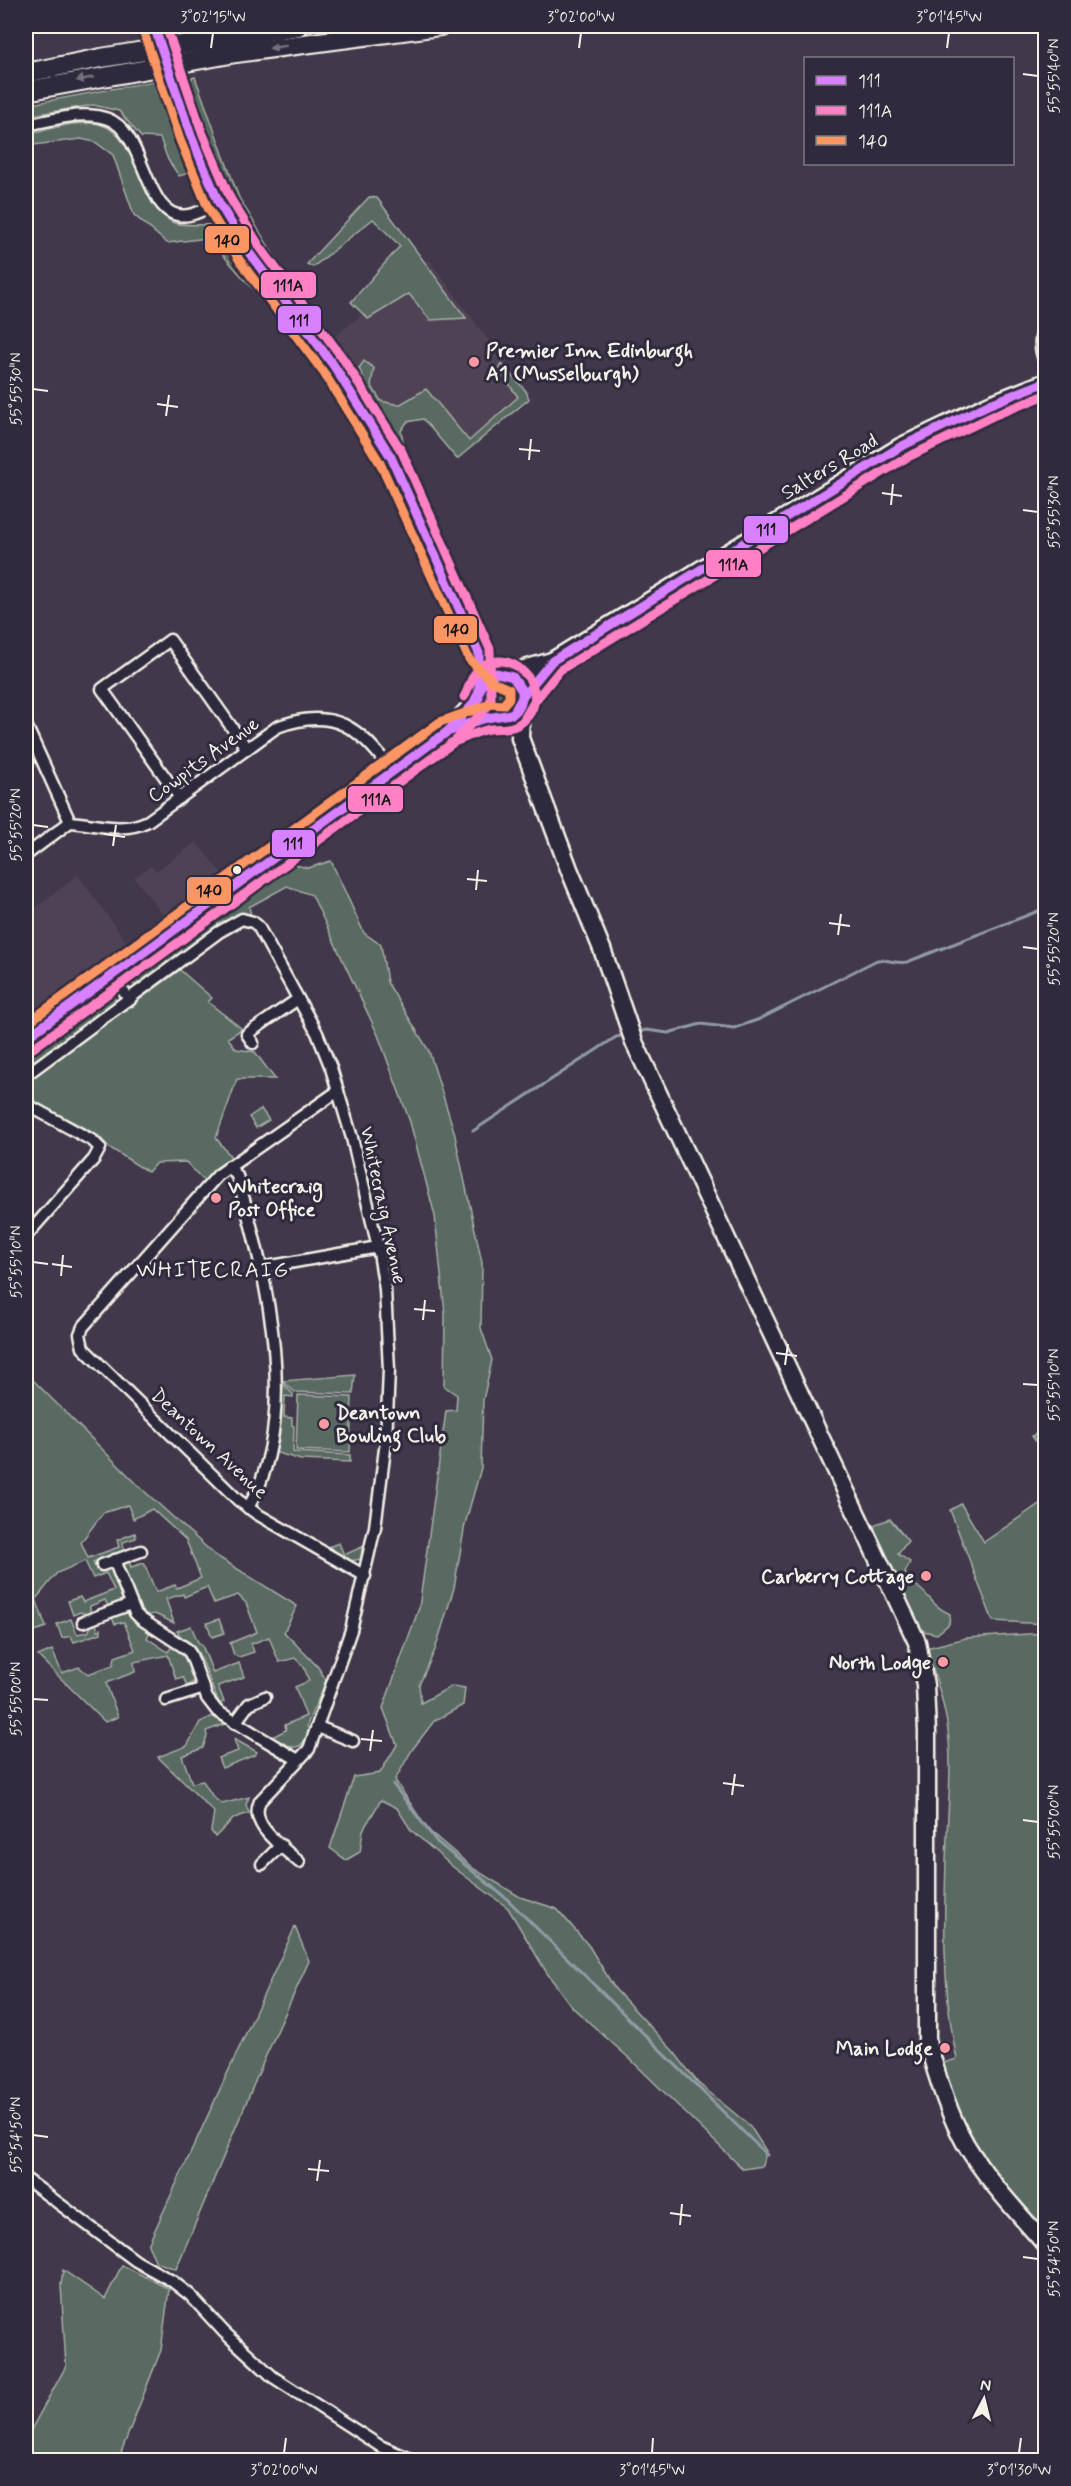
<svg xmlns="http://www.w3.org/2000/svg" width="1071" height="2486" viewBox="0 0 1071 2486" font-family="Mynerve,sans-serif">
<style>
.built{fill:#504255}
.green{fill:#596a62;stroke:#a6aea5;stroke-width:1.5}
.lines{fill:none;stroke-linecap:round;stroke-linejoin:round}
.stream{stroke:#8f9ba4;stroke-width:3}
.street-casing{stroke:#f4f1e8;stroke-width:15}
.primary-casing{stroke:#f4f1e8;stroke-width:21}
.highway-casing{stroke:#f4f1e8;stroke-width:22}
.street{stroke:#2f2a3d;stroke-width:10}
.primary{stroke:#2f2a3d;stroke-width:16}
.highway{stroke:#2f2a3d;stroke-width:18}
.primary-bridge-casing{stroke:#f4f1e8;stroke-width:21;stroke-linecap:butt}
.primary-bridge{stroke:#2f2a3d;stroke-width:16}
.bus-1-casing{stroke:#2f2a3d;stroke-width:14}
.bus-2-casing{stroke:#2f2a3d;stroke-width:14}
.bus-3-casing{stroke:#2f2a3d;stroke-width:14}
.bus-1{stroke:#d880ff;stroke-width:9}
.bus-2{stroke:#ff80c5;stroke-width:9}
.bus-3{stroke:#fb9564;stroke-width:9}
.oneway{fill:#747079}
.ticks{fill:none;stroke:#f4f1e8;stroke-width:2}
.poi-dot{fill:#ff9aa2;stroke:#2f2a3d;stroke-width:2}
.bus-dot{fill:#f4f1e8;stroke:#2f2a3d;stroke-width:2}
.labels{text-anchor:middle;stroke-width:6;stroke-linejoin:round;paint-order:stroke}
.poi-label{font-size:20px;font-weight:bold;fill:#f4f1e8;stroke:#2f2a3d;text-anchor:start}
.street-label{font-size:20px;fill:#f4f1e8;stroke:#2f2a3d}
.quarter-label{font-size:22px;letter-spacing:1.5px;fill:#f4f1e8;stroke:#2f2a3d}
.line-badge{stroke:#2f2a3d;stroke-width:2}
.pale-badge-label{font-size:16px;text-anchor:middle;font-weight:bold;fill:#111}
.neatline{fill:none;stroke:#f4f1e8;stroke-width:2}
.ticks-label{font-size:15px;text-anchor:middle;fill:#f4f1e8}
</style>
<rect width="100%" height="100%" fill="#42384b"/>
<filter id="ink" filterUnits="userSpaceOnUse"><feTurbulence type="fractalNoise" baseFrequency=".0167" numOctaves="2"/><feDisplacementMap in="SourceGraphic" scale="12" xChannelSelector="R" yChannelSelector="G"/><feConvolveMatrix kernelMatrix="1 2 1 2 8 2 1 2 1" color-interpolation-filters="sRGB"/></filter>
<g filter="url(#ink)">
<g class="built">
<path d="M429 260 526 391 469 441 399 406 380 423 328 342Z"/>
<path d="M196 842 227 880 169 923 134 877 151 866 156 871Z"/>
<path d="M78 875 131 948 26 1028V915Z"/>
</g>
<g class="green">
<path d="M195 77 239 198 283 270 277 275C227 222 205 148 186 80Z"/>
<path d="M165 79 196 171 179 176 168 160 160 138 141 137 119 111 93 105 26 116V105Z"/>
<path d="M71 124C80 124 91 122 99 124 140 136 136 202 172 222 181 227 205 223 218 226L302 336 298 340 208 238 167 243 134 215 113 155 95 142 81 139 26 146V134Z"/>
<path d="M369 197 377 198 466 318 430 320 409 294 368 319 351 302 400 246 373 219 313 267 307 264Z"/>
<path d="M364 361 374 368 371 385 381 401 399 405 426 389 469 441 518 397 499 370 502 364 526 391 529 399 457 459 423 419 407 422 401 431 406 457 400 459 359 368Z"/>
<circle cx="501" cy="695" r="14"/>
<path d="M331 861 364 933 381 945 387 982 429 1051 454 1131 482 1263 481 1328 492 1360 483 1400 481 1468 465 1524 454 1588 435 1650 419 1685 421 1703 452 1686 465 1688 463 1705 434 1721 412 1750 395 1780 427 1829 474 1869 520 1897 557 1909 589 1946 615 1989 674 2052 698 2083 750 2126 766 2151 763 2166 743 2169 630 2059 572 2007 547 1973 508 1908 453 1867 411 1830 397 1808 381 1800 363 1830 360 1852 346 1860 330 1848 354 1777 380 1773 397 1745 383 1708 419 1608 446 1411 456 1410 457 1395 444 1386 445 1314 435 1216 410 1122 378 1035 312 895 287 886 249 907 251 915H237L138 986 129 983 127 979 128 974 238 895 287 863 308 868Z"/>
<path d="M180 970 212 998 208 1002 242 1029 228 1038 236 1049 255 1052 275 1079H237L216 1138 231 1157 204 1181 186 1162 156 1163 148 1172 110 1148 98 1135 26 1097V1082Z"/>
<path d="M110 991 114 995 115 1005 26 1069V1050L104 992Z"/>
<path d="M261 1109 269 1120 256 1128 249 1117Z"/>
<path d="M26 1373 143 1490 215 1555 297 1606 284 1632 318 1667 326 1680C321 1697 312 1709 307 1726L309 1730C301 1756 291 1747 272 1737L286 1730 285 1725 306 1716 295 1687 309 1681 304 1667 295 1658 279 1662 269 1637 251 1644 254 1652 239 1657 234 1655 230 1643 257 1632 246 1603 238 1595 214 1603 207 1587 184 1597 183 1594 166 1599 174 1623 155 1614 144 1616 138 1609 121 1565 128 1559 131 1567 144 1563 156 1592 175 1585 177 1588 201 1578 186 1540 152 1509 133 1519 128 1505 103 1513 81 1542 88 1558 119 1547 117 1540 135 1533 136 1538 123 1542 124 1551 93 1562 96 1570 107 1567 114 1570 124 1596 123 1600 109 1608 105 1600 90 1606V1615L80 1612 73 1615 68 1601 80 1597 83 1602 114 1590 106 1573 93 1578 85 1561 57 1573 36 1599 46 1627 26 1634Z"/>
<path d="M355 1375 353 1394 295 1392 282 1381Z"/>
<path d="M283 1384 293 1394V1397L285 1396 284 1417 292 1418V1425L294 1426 293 1452 350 1455V1462L301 1460 274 1452 278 1437Z"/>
<path d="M298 1395 352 1397 350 1452 296 1450Z"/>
<path d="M1045 1428V1456L1032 1436Z"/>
<path d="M1045 1500V1624L993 1621 950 1510 961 1504 984 1542Z"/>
<path d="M890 1519 908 1541 898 1554 910 1562 905 1573C909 1581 913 1582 919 1588 933 1599 931 1605 950 1614L949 1624 937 1634 918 1630 899 1588 903 1583 900 1575 891 1572 873 1531 876 1524Z"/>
<path d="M339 1543 344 1555 362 1547 361 1559 350 1561 328 1547Z"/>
<path d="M123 1611C133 1614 141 1625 150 1631L147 1638 168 1652 173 1645 185 1658 194 1681 187 1686 183 1677 176 1679 168 1655 134 1662 135 1672 106 1683 118 1717 105 1722 38 1656 52 1650 62 1673 79 1667 88 1674 113 1665 115 1657 135 1650 124 1622 115 1624 112 1618 113 1615Z"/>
<path d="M71 1619 77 1634 88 1632 93 1623 96 1624 98 1630 101 1629V1633L74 1642 71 1636 62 1638 57 1624Z"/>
<path d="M219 1619 224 1633 212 1637 207 1623Z"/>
<path d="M191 1626 198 1642 202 1645 213 1673 239 1663 244 1677 218 1686 224 1702 220 1704C209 1686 207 1663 194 1647 189 1640 181 1639 177 1631Z"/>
<path d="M1045 1633V2234C1023 2209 998 2184 980 2154 963 2126 952 2095 940 2064L957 2059C941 1986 944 1910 947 1836 948 1805 952 1772 949 1741 947 1709 936 1679 926 1648L966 1638Z"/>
<path d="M213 1716 225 1724 206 1731 207 1736 203 1748 182 1756 192 1783 203 1781 213 1797 222 1804 249 1797 246 1805 249 1813 234 1818 215 1837 211 1831 214 1812 158 1757 187 1746 200 1722Z"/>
<path d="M234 1739 257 1752 255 1755 222 1768 218 1758 238 1751Z"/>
<path d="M295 1927 309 1961 265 2058 176 2269 156 2262 148 2245Z"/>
<path d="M122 2265 169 2289 161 2350 118 2460H26V2439L66 2366 61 2285 63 2270 105 2299Z"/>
</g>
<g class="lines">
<g class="stream">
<path d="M638 1032 646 1030 668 1033 701 1024 734 1028 760 1019 877 960C888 959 896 964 907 962L1046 908"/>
<path d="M473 1131 616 1037 625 1035"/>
<path d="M393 1784 437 1842 507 1899 767 2155"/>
</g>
<defs>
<g id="street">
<path d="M26 125C51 121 83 109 108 119 147 133 144 224 189 215 199 213 209 207 219 203"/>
<path d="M1046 324C1038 338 1040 350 1046 365"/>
<path d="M26 725 70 822"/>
<path d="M180 798 102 689 170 640 247 749"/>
<path d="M26 855 70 822C98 824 122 834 148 821L277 727C333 706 361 727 393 773"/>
<path d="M111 975 130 1000"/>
<path d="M253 1043 247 1034 298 999"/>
<path d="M26 1075 219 932 242 919 253 922 258 926 317 1033 331 1068 352 1138 378 1247 385 1289 389 1370 386 1441 375 1527 351 1630 309 1749 260 1801C248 1825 283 1847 299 1862"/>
<path d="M338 1091 218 1175 83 1327 80 1334 83 1348 238 1500 257 1514 365 1576"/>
<path d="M26 1104 93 1141 100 1148 94 1159 26 1236"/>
<path d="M229 1166 237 1176 240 1186C267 1278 301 1419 248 1508"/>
<path d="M261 1268 378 1247"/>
<path d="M114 1560 135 1613 141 1619 187 1649 191 1655 207 1698 217 1711 298 1760"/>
<path d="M102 1565 141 1551"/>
<path d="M83 1622 131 1604"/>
<path d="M166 1700 204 1688"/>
<path d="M235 1723 249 1704 265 1697"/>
<path d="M318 1727 353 1741"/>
<path d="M262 1864 281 1845"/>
<path d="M26 2179 136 2261 172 2281 190 2295 224 2332 273 2377 380 2446 413 2460"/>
</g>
<g id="primary">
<path d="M181 104 219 203 250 254 334 366 391 457 479 653 500 673"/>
<path d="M507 674 552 661 900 447 990 404 1046 382"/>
<path d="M523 696 552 661"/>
<path d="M521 703C511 720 491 722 480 704V687L488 677 494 674H507L513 677 522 689 520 738 569 869 602 949 634 1042 917 1642 925 1685 927 1732V2039C936 2074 947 2111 965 2143 987 2180 1018 2213 1046 2245"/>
<path d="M450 731 493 716"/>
<path d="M26 1038 447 732 479 698"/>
</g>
<g id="highway">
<path d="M26 73 101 58 298 26"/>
<path d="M26 91 236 53 440 26"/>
</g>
</defs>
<use href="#street" class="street-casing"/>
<use href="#primary" class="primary-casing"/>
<use href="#highway" class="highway-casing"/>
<use href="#street" class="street"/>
<use href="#primary" class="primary"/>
<use href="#highway" class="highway"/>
<defs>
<path id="primary-bridge" d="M154 26 181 104"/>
</defs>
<use href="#primary-bridge" class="primary-bridge-casing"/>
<use href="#primary-bridge" class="primary-bridge"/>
<defs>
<g id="bus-1">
<path d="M513 714 523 696 552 661 900 447 990 404 1046 382"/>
<path d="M447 732C459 728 470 722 483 719 502 713 524 721 522 691L513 677 497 673 485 680 473 704"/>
<path d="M26 1038 447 732 479 698V653L391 457 334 366 250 254 219 203 191 136 154 26"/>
</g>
<g id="bus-2">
<path d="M523 721 534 702 560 670 906 458 995 415 1046 395"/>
<path d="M451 743C463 739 474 733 486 730 498 727 511 731 522 722 559 691 506 638 476 672 470 679 469 689 464 697"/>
<path d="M33 1048 454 742 488 706 491 699 490 649 402 452 344 360 260 247 230 198 202 132 166 26"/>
</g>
<path id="bus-3" d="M26 1024 440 722 490 704 503 705 509 698V689L493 682 469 659 380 463 324 373 240 261 208 208 180 140 143 30"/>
</defs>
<use href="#bus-1" class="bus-1-casing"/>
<use href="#bus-2" class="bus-2-casing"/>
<use href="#bus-3" class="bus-3-casing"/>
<use href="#bus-1" class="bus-1"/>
<use href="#bus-2" class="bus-2"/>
<use href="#bus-3" class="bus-3"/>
</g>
<defs><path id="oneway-solid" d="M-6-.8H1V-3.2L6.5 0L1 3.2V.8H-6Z" transform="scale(1.5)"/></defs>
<g class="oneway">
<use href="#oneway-solid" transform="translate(278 47) rotate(171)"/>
<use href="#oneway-solid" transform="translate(85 79) rotate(169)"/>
</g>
</g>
<path class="ticks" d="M211 48 213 33M579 48 581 33M947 48 949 33M1023 74 1038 76M33 389 48 391M157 404 178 407M166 416 169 395M519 449 540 451M529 460 531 439M882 493 902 496M891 505 893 484M1023 510 1038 512M33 825 48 827M104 834 125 837M113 846 116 825M467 879 487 881M476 890 478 870M829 923 850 926M838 935 841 914M1023 947 1038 949M33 1262 48 1264M52 1264 72 1267M61 1276 63 1255M414 1309 435 1311M423 1320 425 1300M776 1353 797 1356M785 1365 788 1344M1023 1384 1038 1385M33 1699 48 1700M361 1739 382 1741M370 1751 373 1730M723 1783 744 1786M732 1795 735 1774M1023 1820 1038 1822M33 2135 48 2137M308 2169 329 2171M317 2181 320 2160M670 2213 691 2216M680 2225 682 2204M1023 2257 1038 2259M284 2453 286 2438M652 2453 653 2438M1019 2453 1021 2438"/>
<g class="poi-dot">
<circle cx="474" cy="362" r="6"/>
<circle cx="216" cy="1198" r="6"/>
<circle cx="324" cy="1424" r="6"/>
<circle cx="926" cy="1576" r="6"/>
<circle cx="943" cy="1662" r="6"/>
<circle cx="945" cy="2048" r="6"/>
</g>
<circle class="bus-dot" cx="237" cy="870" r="5"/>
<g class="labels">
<g class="poi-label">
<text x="486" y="357">Premier Inn Edinburgh<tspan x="486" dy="23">A1 (Musselburgh)</tspan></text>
<text x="228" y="1193">Whitecraig<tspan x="228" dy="23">Post Office</tspan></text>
<text x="336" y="1419">Deantown<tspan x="336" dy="23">Bowling Club</tspan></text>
<text x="914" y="1583" text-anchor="end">Carberry Cottage</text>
<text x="931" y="1669" text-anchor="end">North Lodge</text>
<text x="933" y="2055" text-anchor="end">Main Lodge</text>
</g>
<g class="street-label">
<text transform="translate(829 466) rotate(-31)" y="7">Salters Road</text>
<text transform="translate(203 759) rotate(-36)" y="7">Cowpits Avenue</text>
<text transform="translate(384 1205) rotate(78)" y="7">Whitecraig Avenue</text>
<text transform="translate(210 1443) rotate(43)" y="7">Deantown Avenue</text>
</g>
<g class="quarter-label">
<text x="213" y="1277">WHITECRAIG</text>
</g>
</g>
<g class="line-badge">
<rect x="204" y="225" width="46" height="29" rx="6" fill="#fb9564"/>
<rect x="260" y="271" width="57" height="28" rx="6" fill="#ff80c5"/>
<rect x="277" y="305" width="45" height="29" rx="6" fill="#d880ff"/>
<rect x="743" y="515" width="46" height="29" rx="6" fill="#d880ff"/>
<rect x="705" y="549" width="57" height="29" rx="6" fill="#ff80c5"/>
<rect x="433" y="615" width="45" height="29" rx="6" fill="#fb9564"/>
<rect x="347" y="785" width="57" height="28" rx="6" fill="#ff80c5"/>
<rect x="271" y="829" width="45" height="29" rx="6" fill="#d880ff"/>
<rect x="186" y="876" width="46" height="29" rx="6" fill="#fb9564"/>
</g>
<g class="pale-badge-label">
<text x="227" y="246">140</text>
<text x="288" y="291">111A</text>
<text x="299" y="326">111</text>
<text x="766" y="535">111</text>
<text x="733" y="570">111A</text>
<text x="456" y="635">140</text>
<text x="376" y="805">111A</text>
<text x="293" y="849">111</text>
<text x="209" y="896">140</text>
</g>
<rect width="1071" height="2486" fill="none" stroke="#2f2a3d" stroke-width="66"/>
<rect x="804" y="57" width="210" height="108" fill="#2f2a3d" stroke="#7e7a81" stroke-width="1.5"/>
<rect x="816" y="76" width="30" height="9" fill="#d880ff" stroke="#7e7a81" stroke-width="1.5"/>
<text x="858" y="87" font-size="18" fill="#f4f1e8">111</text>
<rect x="816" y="106" width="30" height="9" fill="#ff80c5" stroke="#7e7a81" stroke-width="1.5"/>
<text x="858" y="117" font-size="18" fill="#f4f1e8">111A</text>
<rect x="816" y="136" width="30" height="9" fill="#fb9564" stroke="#7e7a81" stroke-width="1.5"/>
<text x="858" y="147" font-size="18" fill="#f4f1e8">140</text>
<g transform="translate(984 2399) rotate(7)" stroke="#2f2a3d" stroke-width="4.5" paint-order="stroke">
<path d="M0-4.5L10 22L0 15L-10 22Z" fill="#f4f1e8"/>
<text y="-9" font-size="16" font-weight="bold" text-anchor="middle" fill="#f4f1e8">N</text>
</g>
<rect x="33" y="33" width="1005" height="2420" class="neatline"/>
<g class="ticks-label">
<text x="213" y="22">3°02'15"W</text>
<text x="581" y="22">3°02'00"W</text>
<text x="949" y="22">3°01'45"W</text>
<text transform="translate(1054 76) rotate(-90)" y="5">55°55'40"N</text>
<text transform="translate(16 389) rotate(-90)" y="5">55°55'30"N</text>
<text transform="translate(1054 512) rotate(-90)" y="5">55°55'30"N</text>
<text transform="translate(16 825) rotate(-90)" y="5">55°55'20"N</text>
<text transform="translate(1054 949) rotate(-90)" y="5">55°55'20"N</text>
<text transform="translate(16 1262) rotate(-90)" y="5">55°55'10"N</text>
<text transform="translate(1054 1385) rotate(-90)" y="5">55°55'10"N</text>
<text transform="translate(16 1699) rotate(-90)" y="5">55°55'00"N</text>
<text transform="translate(1054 1822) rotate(-90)" y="5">55°55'00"N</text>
<text transform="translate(16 2135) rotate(-90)" y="5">55°54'50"N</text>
<text transform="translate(1054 2259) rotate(-90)" y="5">55°54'50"N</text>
<text x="284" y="2475">3°02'00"W</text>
<text x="652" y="2475">3°01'45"W</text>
<text x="1019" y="2475">3°01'30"W</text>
</g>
</svg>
